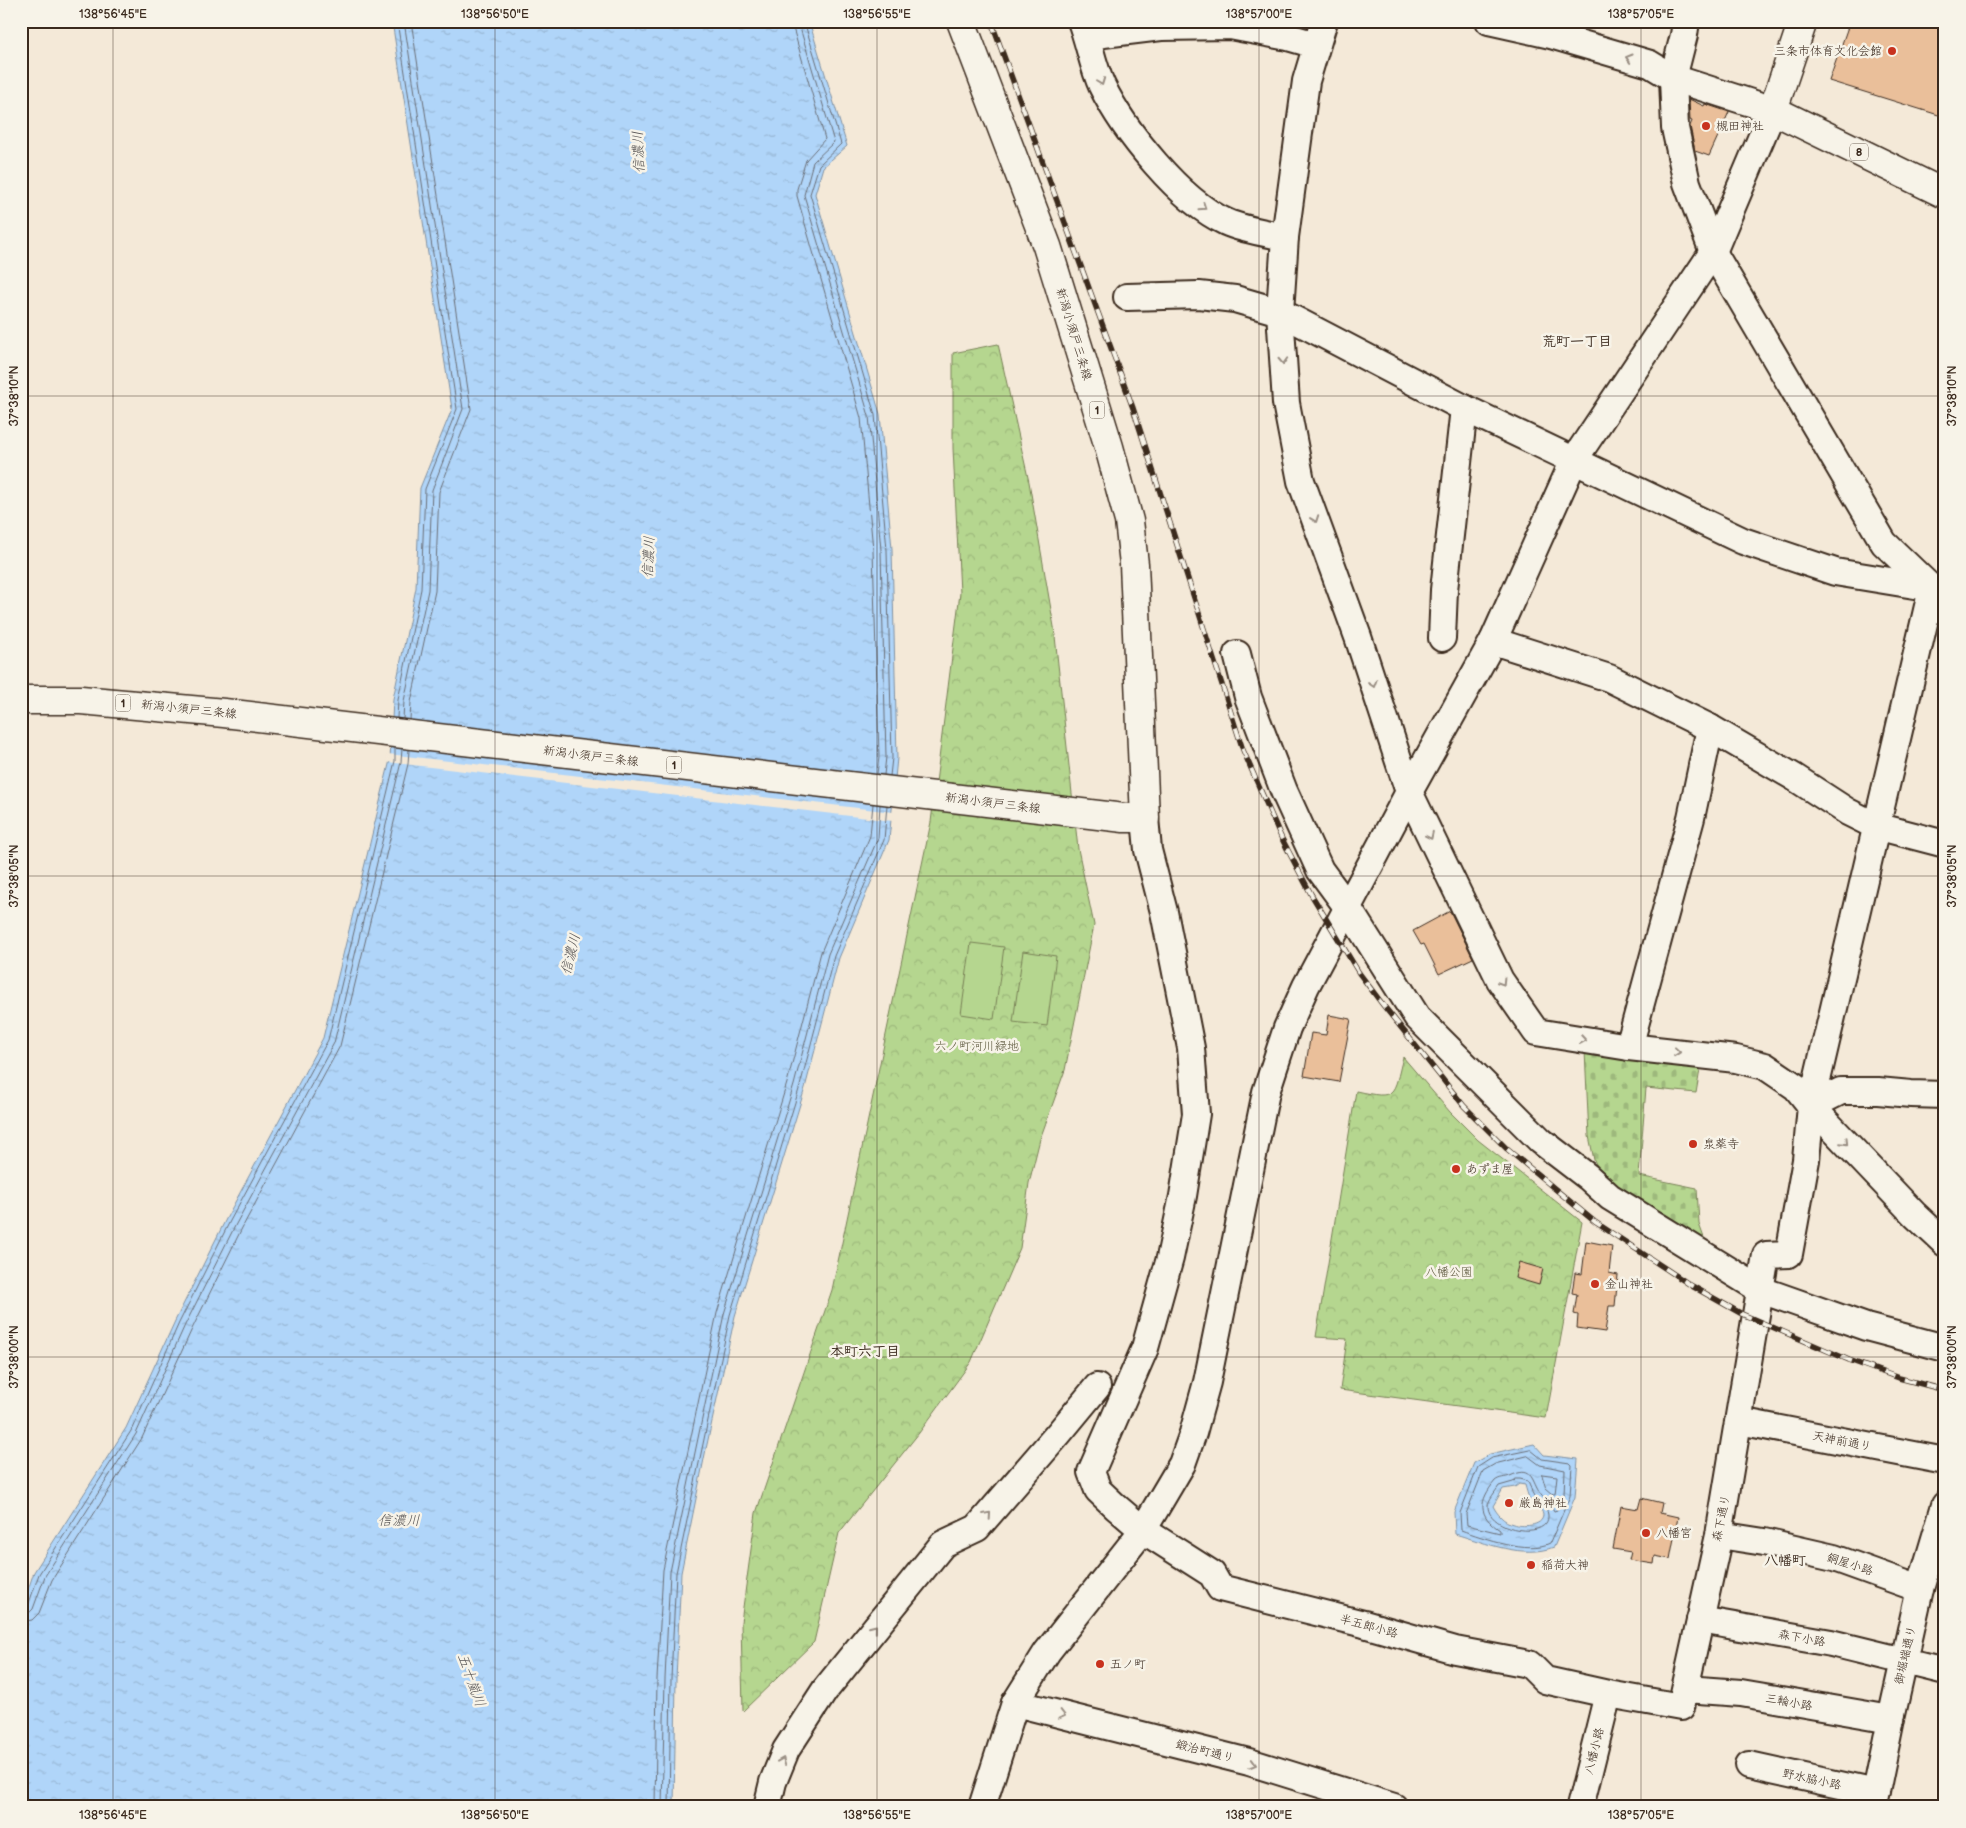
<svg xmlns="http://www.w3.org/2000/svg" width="1966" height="1828" viewBox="0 0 1966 1828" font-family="'Balsamiq Sans','Klee One',sans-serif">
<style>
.forest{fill:url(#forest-crowns);stroke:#788056}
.cemetery{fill:url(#cemetery-stones);stroke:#788056}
.pitch{fill:#b5d68f;stroke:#788056}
.water{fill:url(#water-ripples);stroke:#8191a1;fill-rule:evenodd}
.pier{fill:#f4e9d8}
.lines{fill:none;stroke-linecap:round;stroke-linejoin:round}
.shore{stroke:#6a6e76;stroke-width:1}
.building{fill:#eabf9a;stroke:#3b2a1e}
.minor-casing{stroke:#3b2a1e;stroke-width:30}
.major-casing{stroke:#3b2a1e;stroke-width:31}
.minor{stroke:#f7f3e8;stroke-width:26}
.major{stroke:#f7f3e8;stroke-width:28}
.rail-casing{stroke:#3b2a1e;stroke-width:5.5}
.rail{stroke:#f7f3e8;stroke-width:4;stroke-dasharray:11;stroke-linecap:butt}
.oneway{stroke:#998e83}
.ticks{fill:none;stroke:#3b2a1e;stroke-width:1;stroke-opacity:0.45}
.poi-dot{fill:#c8321e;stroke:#f7f3e8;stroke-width:2}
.labels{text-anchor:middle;stroke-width:5;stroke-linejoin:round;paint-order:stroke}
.shield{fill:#f7f3e8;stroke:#73665b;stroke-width:1}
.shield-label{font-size:11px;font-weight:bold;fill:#3b2a1e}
.poi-label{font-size:12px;fill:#3b2a1e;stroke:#f7f3e8;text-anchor:start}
.street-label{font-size:12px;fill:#3b2a1e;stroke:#f7f3e8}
.park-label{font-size:12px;fill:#5a553a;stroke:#f7f3e8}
.water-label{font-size:14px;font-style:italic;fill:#585555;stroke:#f7f3e8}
.neighbourhood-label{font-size:14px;font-weight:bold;fill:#3b2a1e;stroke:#f7f3e8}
.neatline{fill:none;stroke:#3b2a1e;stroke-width:2}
.ticks-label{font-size:12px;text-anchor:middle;fill:#3b2a1e}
</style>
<defs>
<pattern id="forest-crowns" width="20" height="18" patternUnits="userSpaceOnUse" patternTransform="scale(1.25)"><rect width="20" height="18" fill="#b5d68f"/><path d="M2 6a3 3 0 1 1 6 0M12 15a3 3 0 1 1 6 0" fill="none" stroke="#9db87b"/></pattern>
<pattern id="cemetery-stones" width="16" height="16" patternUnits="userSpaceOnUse" patternTransform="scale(1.25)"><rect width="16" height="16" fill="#b5d68f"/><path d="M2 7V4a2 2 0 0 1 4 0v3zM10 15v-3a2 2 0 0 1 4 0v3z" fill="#9db87b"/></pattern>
<pattern id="water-ripples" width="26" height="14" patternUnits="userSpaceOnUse" patternTransform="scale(1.25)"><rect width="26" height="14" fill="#b0d5f9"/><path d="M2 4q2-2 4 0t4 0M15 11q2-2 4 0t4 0" fill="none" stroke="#98b7d5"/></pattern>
</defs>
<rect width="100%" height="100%" fill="#f4e9d8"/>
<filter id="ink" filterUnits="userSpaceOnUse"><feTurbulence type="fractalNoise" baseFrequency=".02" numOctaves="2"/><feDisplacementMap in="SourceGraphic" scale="10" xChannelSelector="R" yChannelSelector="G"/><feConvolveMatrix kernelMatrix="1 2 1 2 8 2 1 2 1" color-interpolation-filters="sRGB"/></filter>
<g filter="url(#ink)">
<g class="forest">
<path d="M998 344 1029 482 1054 627 1078 849 1094 925 1065 1070 1040 1139 1029 1183 1020 1248 971 1362 919 1433 839 1533 814 1642 743 1711 741 1622 756 1513 832 1290 931 822 960 593 953 448V353Z"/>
<path d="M1403 1057 1450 1112 1478 1140 1582 1222 1546 1418 1340 1390 1347 1339 1316 1337 1356 1091C1397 1100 1393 1096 1403 1057Z"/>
</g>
<path class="cemetery" d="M1585 1051 1701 1064 1696 1093 1646 1088 1639 1176 1697 1188 1699 1224 1708 1249 1605 1183 1594 1160 1589 1136Z"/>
<g class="pitch">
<path d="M971 943 1004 947 994 1019 961 1014Z"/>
<path d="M1023 951 1056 956 1047 1026 1013 1022Z"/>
</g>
<g class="water">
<path d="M392 21H809L847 146 823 167 815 194 880 414 892 549 897 758 889 840 839 958 805 1088 735 1316 706 1449 681 1573 676 1679 674 1807H21V1610L34 1572 126 1428 175 1321 226 1219 323 1038 390 760 393 699 416 588 420 488 452 409Z"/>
<path d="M1534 1444 1544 1455 1578 1459 1575 1497 1554 1547C1523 1559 1486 1543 1455 1534L1454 1512 1474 1463 1490 1454ZM1519 1484 1525 1485C1526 1489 1528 1496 1530 1500 1534 1505 1542 1507 1543 1515 1543 1527 1521 1527 1513 1524 1504 1522 1497 1514 1493 1506L1503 1489 1515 1487Z"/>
</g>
<path class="pier" d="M388 754 893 812V821L387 762Z"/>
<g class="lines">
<g class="shore">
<path d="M791 21 825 139 806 160 797 189V196L861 418 873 550 879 757 877 774"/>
<path d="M798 21 834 142 813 162 804 195 869 416 881 550 886 757 884 775"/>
<path d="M804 21 841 144 819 165 810 194 875 415 887 550 892 758 890 776"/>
<path d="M397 718 398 700 421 589 425 489 457 409 397 21"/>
<path d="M403 719 404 701 428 590 432 490 463 409 404 21"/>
<path d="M410 720 411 702 435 591 439 492 471 409 411 21"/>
<path d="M1531 1450 1542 1459 1570 1463 1572 1465 1570 1496 1550 1543C1529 1554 1483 1538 1461 1530L1460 1513 1478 1467 1492 1458Z"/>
<path d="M1528 1456 1540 1465 1565 1470 1564 1495 1557 1510 1554 1511C1550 1502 1543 1499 1539 1492 1531 1478 1532 1466 1510 1476 1505 1478 1500 1477 1495 1481 1479 1501 1477 1515 1500 1530V1533L1467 1525 1466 1514 1483 1471 1495 1464Z"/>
<path d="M1542 1474 1557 1476 1555 1494H1553L1546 1488Z"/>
<path d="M1516 1479H1520L1528 1481C1531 1486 1531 1492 1534 1496 1539 1503 1547 1505 1548 1515 1550 1541 1488 1531 1488 1506 1488 1500 1496 1491 1499 1486L1513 1482Z"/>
<path d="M21 1609 28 1606 39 1574 131 1431 179 1323 230 1221 328 1040 395 761V748"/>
<path d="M21 1615 28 1614 33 1609 45 1576 136 1434 185 1325 236 1224 334 1043 401 762 402 749"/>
<path d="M21 1622 32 1620 39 1613 52 1580 142 1438 192 1329 242 1228 340 1046 408 764 409 750"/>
<path d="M655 1807 657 1679 663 1570 717 1313 787 1083 821 952 870 836 873 804"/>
<path d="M662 1807 665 1679 670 1572 724 1314 794 1085 828 954 878 838 880 805"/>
<path d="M669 1807 671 1679 676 1573 730 1315 800 1086 834 956 884 840 887 805"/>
</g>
</g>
<g class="building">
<path d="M1850 21H1945V117L1829 81Z"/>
<path d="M1689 99 1704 106 1705 104 1729 112 1709 156 1695 151 1690 126 1692 121 1690 120Z"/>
<path d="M1450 911 1473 958 1439 974 1424 944 1421 945 1413 931Z"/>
<path d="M1329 1015 1351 1019 1339 1082 1304 1076 1311 1033 1326 1035Z"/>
<path d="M1586 1241 1612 1246 1609 1273 1618 1275 1615 1306H1609L1605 1332 1577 1328 1578 1315 1574 1314 1577 1294 1572 1293 1575 1273 1582 1274Z"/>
<path d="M1519 1262 1543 1269 1539 1285 1515 1278Z"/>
<path d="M1641 1498 1662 1503 1660 1513 1678 1517 1670 1559 1655 1556 1654 1564 1629 1560 1631 1552 1613 1549 1621 1506 1638 1509Z"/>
</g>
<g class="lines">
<defs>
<g id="minor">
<path d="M1081 21C1089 42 1093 67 1102 86 1124 131 1180 201 1226 222 1244 230 1266 233 1285 237"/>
<path d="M1324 21 1306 81 1285 237 1280 312 1286 403 1301 481 1358 637 1409 792 1500 980 1536 1032 1629 1047 1736 1059 1765 1066 1796 1087 1811 1106 1915 1215 1945 1243"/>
<path d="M1686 21 1684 35 1673 78 1675 128 1687 183 1713 252 1884 543 1932 589"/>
<path d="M1087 36 1161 27 1230 26 1288 37 1316 45"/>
<path d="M1127 297 1199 295 1235 299 1280 312 1464 408 1743 541 1835 572 1945 590"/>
<path d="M1442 638 1444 590 1464 408"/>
<path d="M1493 641 1609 678 1710 728 1794 777 1848 812 1876 826 1945 844"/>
<path d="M1237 654 1248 697 1284 791 1320 870 1348 908 1417 1017 1541 1141 1588 1177 1610 1197 1761 1290 1866 1327 1945 1348"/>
<path d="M1145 818 1148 850 1164 912 1191 1048 1196 1114 1183 1196 1170 1258 1145 1348 1091 1472 1098 1490 1116 1507 1143 1530 1212 1574 1220 1588 1364 1624 1455 1650 1529 1664 1545 1680 1608 1694 1681 1707 1719 1535 1766 1255 1789 1254 1806 1160 1811 1106 1932 589"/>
<path d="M1629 1047 1691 818 1710 728"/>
<path d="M1811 1106 1841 1091H1878L1911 1094 1945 1095"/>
<path d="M1739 1421 1945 1461"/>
<path d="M1719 1535 1764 1542 1834 1558 1920 1589"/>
<path d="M1700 1620 1831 1643 1945 1671"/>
<path d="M1686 1689 1741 1693 1891 1719"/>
<path d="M1015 1703 1249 1762 1394 1807"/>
<path d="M1749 1765 1876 1793"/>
<path d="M767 1807 773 1782 786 1750 825 1690 943 1544 977 1528 1059 1433 1097 1387"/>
<path d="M982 1807 1015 1703 1047 1652 1143 1530 1182 1464 1193 1433 1207 1382 1266 1092 1287 1028 1306 986 1409 792 1493 641 1574 460 1713 252 1773 110 1673 78 1650 64 1551 35 1489 21"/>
<path d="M1580 1807 1608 1694"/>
<path d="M1873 1807 1891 1719 1920 1589 1945 1505"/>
</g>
<g id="major">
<path d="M1803 21 1773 110 1945 194"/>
<path d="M21 700H81L224 713 1124 818H1145L1134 564 1129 521 1109 447 1047 246 961 21"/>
</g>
</defs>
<use href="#minor" class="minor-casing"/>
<use href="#major" class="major-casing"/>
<use href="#minor" class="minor"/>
<use href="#major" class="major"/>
<defs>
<path id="rail" d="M991 21 1133 408 1243 750 1281 837 1311 894 1359 973 1383 1005 1464 1106 1507 1149 1595 1222 1692 1286 1742 1314 1849 1360 1899 1378 1945 1390"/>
</defs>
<use href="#rail" class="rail-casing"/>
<use href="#rail" class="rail"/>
</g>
<defs><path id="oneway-chevron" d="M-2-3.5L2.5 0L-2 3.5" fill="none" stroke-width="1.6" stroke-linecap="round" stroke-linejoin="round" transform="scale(1.25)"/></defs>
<g class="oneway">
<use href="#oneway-chevron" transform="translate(1629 58) rotate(-164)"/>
<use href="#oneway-chevron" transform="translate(1101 82) rotate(69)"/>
<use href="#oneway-chevron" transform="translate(1203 207) rotate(34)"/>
<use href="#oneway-chevron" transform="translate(1283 361) rotate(87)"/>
<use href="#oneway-chevron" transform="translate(1315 519) rotate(70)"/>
<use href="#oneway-chevron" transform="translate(1373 684) rotate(72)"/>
<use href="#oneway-chevron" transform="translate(1430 836) rotate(64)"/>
<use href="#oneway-chevron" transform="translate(1502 982) rotate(58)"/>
<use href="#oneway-chevron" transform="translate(1583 1040) rotate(9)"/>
<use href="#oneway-chevron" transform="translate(1677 1052) rotate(6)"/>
<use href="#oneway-chevron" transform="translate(1845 1142) rotate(47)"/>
<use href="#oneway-chevron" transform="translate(988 1515) rotate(-49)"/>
<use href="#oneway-chevron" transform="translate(874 1628) rotate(-51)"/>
<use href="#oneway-chevron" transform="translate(1062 1715) rotate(14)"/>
<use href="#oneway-chevron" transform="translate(782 1761) rotate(-67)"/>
<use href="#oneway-chevron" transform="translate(1253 1764) rotate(16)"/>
</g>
</g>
<path class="ticks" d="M113 21V1807M495 21V1807M877 21V1807M1259 21V1807M1641 21V1807M21 396H1945M21 876H1945M21 1357H1945"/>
<g class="poi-dot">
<circle cx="1892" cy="51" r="5"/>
<circle cx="1706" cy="126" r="5"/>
<circle cx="1693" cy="1144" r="5"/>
<circle cx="1456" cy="1169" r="5"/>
<circle cx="1595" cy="1284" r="5"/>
<circle cx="1509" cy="1503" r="5"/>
<circle cx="1646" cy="1533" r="5"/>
<circle cx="1531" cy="1565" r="5"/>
<circle cx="1100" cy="1664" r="5"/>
</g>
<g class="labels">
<g class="shield">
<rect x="1850" y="143.5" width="18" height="17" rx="4"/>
<rect x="1089.5" y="401.5" width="15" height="17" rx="4"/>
<rect x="115.5" y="694.5" width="15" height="17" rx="4"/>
<rect x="666.5" y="756.5" width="15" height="17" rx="4"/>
</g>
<g class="shield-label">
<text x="1859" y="156">8</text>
<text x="1097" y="414">1</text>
<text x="123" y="707">1</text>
<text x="674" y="769">1</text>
</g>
<g class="poi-label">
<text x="1882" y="55" text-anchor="end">三条市体育文化会館</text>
<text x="1716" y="130">槻田神社</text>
<text x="1703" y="1148">泉薬寺</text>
<text x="1466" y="1173">あずま屋</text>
<text x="1605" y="1288">金山神社</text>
<text x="1519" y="1507">厳島神社</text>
<text x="1656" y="1537">八幡宮</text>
<text x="1541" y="1569">稲荷大神</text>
<text x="1110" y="1668">五ノ町</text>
</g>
<g class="street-label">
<text transform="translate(1074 334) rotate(73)" y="4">新潟小須戸三条線</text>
<text transform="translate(189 709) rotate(6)" y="4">新潟小須戸三条線</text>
<text transform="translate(591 756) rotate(7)" y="4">新潟小須戸三条線</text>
<text transform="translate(993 803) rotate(7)" y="4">新潟小須戸三条線</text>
<text transform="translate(1842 1441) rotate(11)" y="4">天神前通り</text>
<text transform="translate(1721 1518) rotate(-79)" y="4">森下通り</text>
<text transform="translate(1850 1564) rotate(18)" y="4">銅屋小路</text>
<text transform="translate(1369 1626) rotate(15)" y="4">半五郎小路</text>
<text transform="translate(1802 1638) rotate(10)" y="4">森下小路</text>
<text transform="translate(1905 1655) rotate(-77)" y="4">御堀端通り</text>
<text transform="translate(1789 1702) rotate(10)" y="4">三輪小路</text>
<text transform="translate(1205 1751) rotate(14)" y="4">鍛治町通り</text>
<text transform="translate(1594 1751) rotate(-76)" y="4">八幡小路</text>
<text transform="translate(1812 1779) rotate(12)" y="4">野水脇小路</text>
</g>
<g class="park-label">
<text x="977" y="1050">六ノ町河川緑地</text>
<text x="1449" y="1276">八幡公園</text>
</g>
<g class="water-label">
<text transform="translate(638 152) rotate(-93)" y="5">信濃川</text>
<text transform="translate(648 557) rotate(-87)" y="5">信濃川</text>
<text transform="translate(570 954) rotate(-76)" y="5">信濃川</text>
<text x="399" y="1525">信濃川</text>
<text transform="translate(472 1680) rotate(70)" y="5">五十嵐川</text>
</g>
<g class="neighbourhood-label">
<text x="1577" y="346">荒町一丁目</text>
<text x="865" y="1356">本町六丁目</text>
<text x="1785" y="1565">八幡町</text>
</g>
</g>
<rect width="1966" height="1828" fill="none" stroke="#f7f3e8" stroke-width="55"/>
<rect x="28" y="28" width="1910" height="1772" class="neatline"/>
<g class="ticks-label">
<text x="113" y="18">138°56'45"E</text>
<text x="495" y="18">138°56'50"E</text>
<text x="877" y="18">138°56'55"E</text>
<text x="1259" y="18">138°57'00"E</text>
<text x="1641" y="18">138°57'05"E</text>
<text transform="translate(14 396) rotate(-90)" y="4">37°38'10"N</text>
<text transform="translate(1952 396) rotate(-90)" y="4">37°38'10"N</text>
<text transform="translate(14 876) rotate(-90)" y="4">37°38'05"N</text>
<text transform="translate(1952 876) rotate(-90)" y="4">37°38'05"N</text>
<text transform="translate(14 1357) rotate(-90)" y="4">37°38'00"N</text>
<text transform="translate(1952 1357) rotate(-90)" y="4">37°38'00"N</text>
<text x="113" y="1819">138°56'45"E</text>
<text x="495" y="1819">138°56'50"E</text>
<text x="877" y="1819">138°56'55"E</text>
<text x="1259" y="1819">138°57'00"E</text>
<text x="1641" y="1819">138°57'05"E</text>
</g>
</svg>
